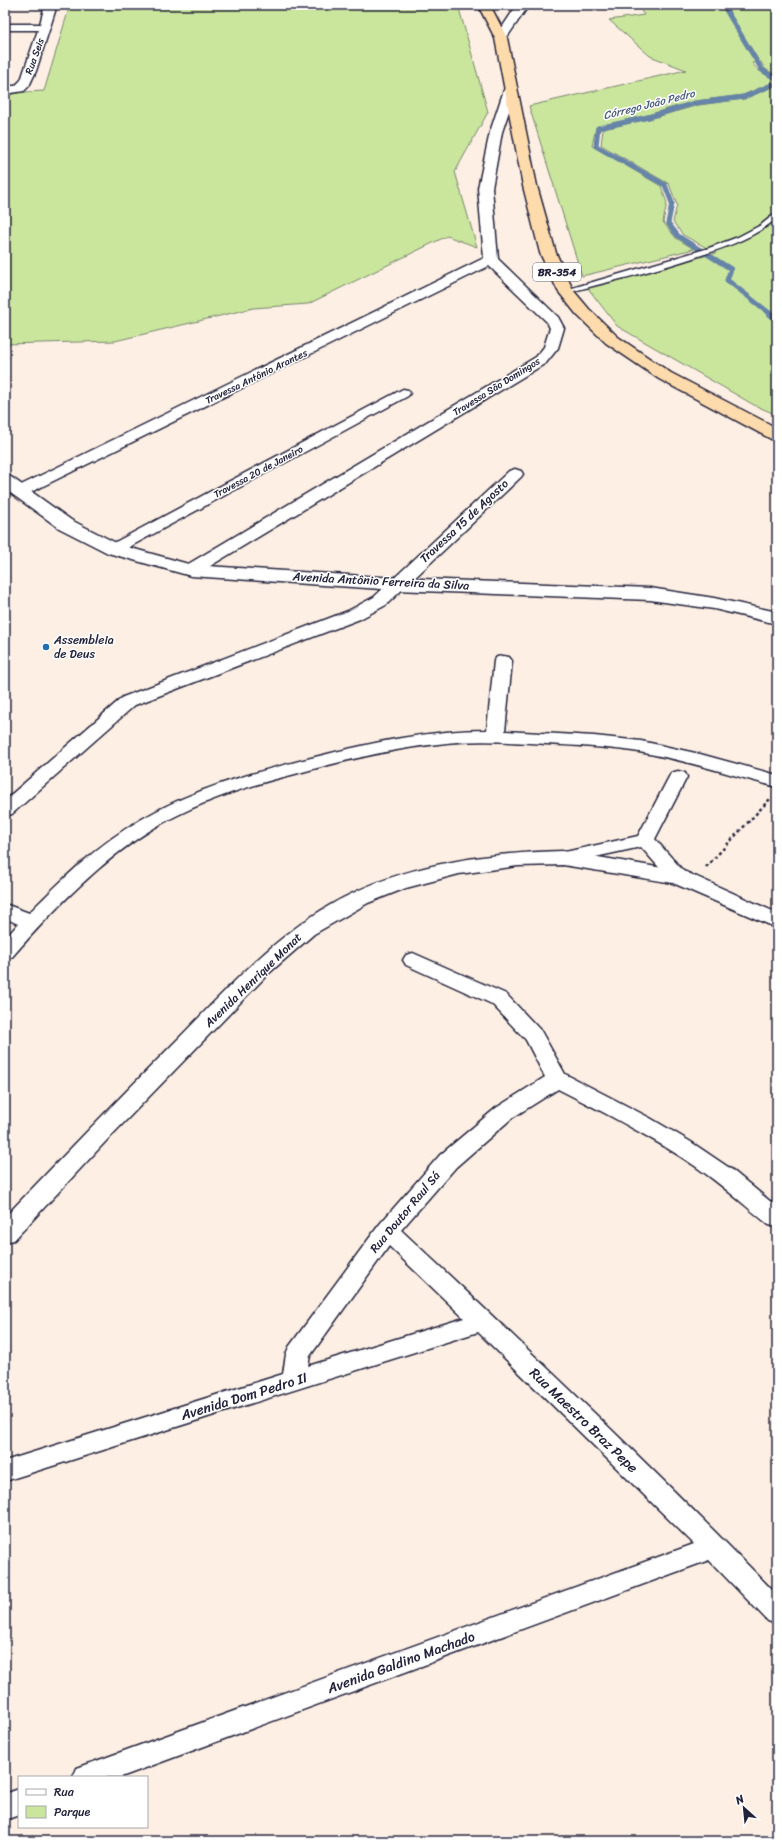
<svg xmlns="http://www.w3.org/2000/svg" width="782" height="1846" viewBox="0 0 782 1846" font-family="Sriracha,sans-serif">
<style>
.green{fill:#cae69d;stroke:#76846c}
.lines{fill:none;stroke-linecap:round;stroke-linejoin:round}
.stream-far1{stroke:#6684a8;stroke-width:5}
.stream{stroke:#6684a8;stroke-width:6}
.service-casing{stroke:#22223b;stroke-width:3}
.minor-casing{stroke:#22223b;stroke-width:3}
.tertiary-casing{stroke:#22223b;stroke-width:3}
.trunk-casing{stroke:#22223b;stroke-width:3}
.path{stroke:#22223b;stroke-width:2.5;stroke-dasharray:3 3;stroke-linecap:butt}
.service{fill:#fff;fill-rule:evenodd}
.minor{fill:#fff;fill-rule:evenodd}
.tertiary{fill:#fff;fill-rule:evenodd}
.trunk{fill:#fedbac;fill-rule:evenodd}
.poi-dot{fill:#1f6fb2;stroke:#fff;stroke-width:1.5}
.labels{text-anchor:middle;stroke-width:3;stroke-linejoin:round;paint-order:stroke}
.far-street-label{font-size:10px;fill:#22223b;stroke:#fff}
.far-water-label{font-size:11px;font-style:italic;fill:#4a5b7b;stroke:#fff}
.shield{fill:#fff;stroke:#646476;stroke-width:1}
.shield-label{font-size:11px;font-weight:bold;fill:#22223b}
.street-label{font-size:12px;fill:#22223b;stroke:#fff}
.poi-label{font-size:12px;fill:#22223b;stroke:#fff;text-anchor:start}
.near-street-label{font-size:14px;fill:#22223b;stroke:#fff}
</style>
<rect width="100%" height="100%" fill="#fdefe4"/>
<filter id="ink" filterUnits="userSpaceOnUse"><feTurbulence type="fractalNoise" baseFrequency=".025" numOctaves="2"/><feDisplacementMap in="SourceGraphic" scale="8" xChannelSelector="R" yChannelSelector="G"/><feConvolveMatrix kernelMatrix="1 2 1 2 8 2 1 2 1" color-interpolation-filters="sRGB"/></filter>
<g filter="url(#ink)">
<g class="green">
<path d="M70 5H458L488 112 455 172 477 247 447 236 308 304 253 308 115 341 5 344V93L44 91Z"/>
<path d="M637 5H777V76L765 69 761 62 752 63 758 70 776 81 743 95 696 101 647 115 596 127 592 146 661 186 667 203 663 222 676 238 694 249 582 276 529 106 686 70 650 56 609 20 644 15Z"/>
<path d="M777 85V415L754 405 617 326 587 287 716 253 683 235 673 222 677 205 669 184 601 145 603 129 653 118 699 105 744 99Z"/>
</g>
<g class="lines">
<g class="stream-far1">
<path d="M723 5 762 70 777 79"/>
<path d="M772 315 727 280 731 269 678 236 668 223 672 203 665 185 596 146 598 128 649 117 695 103 744 97 777 83"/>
</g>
<path class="stream" d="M770 314 777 319"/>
<defs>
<path id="service" d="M777 212V218C753 239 722 248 693 258 651 272 608 282 566 293L562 291 709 248 738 237 761 225Z"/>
<g id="minor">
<path d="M45 5H57L36 71 29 86 24 91 5 94V86H15L21 80 38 30H5V24H40Z"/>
<path d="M517 5H529L505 40H497L495 38Z"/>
<path d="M510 86 516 90 502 132 492 188 498 259 558 317 564 328 558 348 546 363 197 574 191 575 185 574 183 570 185 566 536 357 544 347 550 328 547 322 489 266 27 494H15L13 491 15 488 484 258 478 188 490 132 504 90Z"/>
<path d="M403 389 408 390 410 393 408 396 120 552 114 554 108 552 106 549 108 546Z"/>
<path d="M515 469 521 471 523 474 521 477 386 605 360 619 135 705 12 814 5 816V800L123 697 348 611 374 597 509 471Z"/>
<path d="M503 656 509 657 512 661 505 731 594 736 641 741 700 754 777 775V787C731 775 686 760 639 752 608 747 578 746 547 744 511 742 474 739 438 744 390 749 342 761 295 774 247 786 197 802 154 828 100 861 54 909 12 957L5 959V939L18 924 5 918V904L29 913C63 879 99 843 142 819 195 788 256 772 315 757 371 743 429 730 487 730L494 661 497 657Z"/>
<path d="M678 771 685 773 687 777 655 839 685 873 688 877 685 881 678 883 671 881 641 847 563 864 556 862 553 858 556 854 638 836 669 777 671 773Z"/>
<path d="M413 953 506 994 541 1031 565 1074 650 1118 691 1142 731 1169 777 1207V1227L769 1225C744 1205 721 1184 695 1166 652 1137 605 1113 558 1089L512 1118 456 1167 401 1230C529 1350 656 1470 777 1595V1624L768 1621 709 1560 121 1777H73L77 1768 694 1544 478 1332 5 1481V1461L283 1374 286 1354 289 1347 379 1225 440 1155 496 1108 545 1077 526 1040 492 1004 406 965 403 960 406 955ZM389 1246 464 1318 308 1366 310 1356Z"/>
<path d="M19 1789V1815L5 1820V1794Z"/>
</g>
<g id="tertiary">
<path d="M5 476 11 477 71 520 120 545 192 565 396 578 650 588 714 598 777 612V624L714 609 650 600 396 590 191 576 108 553 59 528 5 489Z"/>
<path d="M563 851 686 872 777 913V928L673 883 563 865 518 866 459 874 406 888 368 903 314 934 268 974 107 1140 14 1240 5 1242V1217C63 1156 121 1096 180 1037 233 983 283 926 353 893 418 862 492 853 563 851Z"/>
</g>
<path id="trunk" d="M478 5H490L507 38 537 186 556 253 573 290 589 309 618 337 671 373 777 428V440L771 439 659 379 606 343 577 315 558 291 540 253 523 186 495 38Z"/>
</defs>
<use href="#service" class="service-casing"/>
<use href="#minor" class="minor-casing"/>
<use href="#tertiary" class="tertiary-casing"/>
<use href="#trunk" class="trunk-casing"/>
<path class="path" d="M706 867 770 799"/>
<use href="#service" class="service"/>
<use href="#minor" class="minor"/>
<use href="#tertiary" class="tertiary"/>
<use href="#trunk" class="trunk"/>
</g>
</g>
<circle class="poi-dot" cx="46" cy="647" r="4"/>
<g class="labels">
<g class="far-street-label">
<text transform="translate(34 56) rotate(-70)" y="4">Rua Seis</text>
<text transform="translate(256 376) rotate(-26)" y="4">Travessa Antônio Arantes</text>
<text transform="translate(496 386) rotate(-32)" y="4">Travessa São Domingos</text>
<text transform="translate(258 471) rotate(-28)" y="4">Travessa 20 de Janeiro</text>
</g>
<g class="far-water-label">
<text transform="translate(649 104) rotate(-14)" y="4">Córrego João Pedro</text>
</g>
<rect class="shield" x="533" y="263" width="48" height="18" rx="3"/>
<g class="shield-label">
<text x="557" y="276">BR-354</text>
</g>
<g class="street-label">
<text transform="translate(464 521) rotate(-43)" y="4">Travessa 15 de Agosto</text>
<text transform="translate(381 581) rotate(3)" y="4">Avenida Antônio Ferreira da Silva</text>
<text transform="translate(253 980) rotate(-44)" y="4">Avenida Henrique Monat</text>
<text transform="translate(405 1212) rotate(-50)" y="4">Rua Doutor Raul Sá</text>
</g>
<g class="poi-label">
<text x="54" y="644">Assembleia<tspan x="54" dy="14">de Deus</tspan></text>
</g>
<g class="near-street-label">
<text transform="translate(244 1396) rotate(-17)" y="5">Avenida Dom Pedro II</text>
<text transform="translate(584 1420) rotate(44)" y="5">Rua Maestro Braz Pepe</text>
<text transform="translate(401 1662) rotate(-20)" y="5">Avenida Galdino Machado</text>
</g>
</g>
<rect width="782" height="1846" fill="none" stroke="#fff" stroke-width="20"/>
<rect x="10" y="10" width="762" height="1826" fill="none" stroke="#22223b" stroke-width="1.5" filter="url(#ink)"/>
<rect x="18" y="1776" width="130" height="52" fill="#ffffff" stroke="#a7a7b1"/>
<rect x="26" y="1789" width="20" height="6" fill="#ffffff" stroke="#a7a7b1"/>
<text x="54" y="1796" font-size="12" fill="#22223b">Rua</text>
<rect x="26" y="1806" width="20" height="12" fill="#cae69d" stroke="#a7a7b1"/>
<text x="54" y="1816" font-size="12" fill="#22223b">Parque</text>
<g transform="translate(744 1808) rotate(333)" stroke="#ffffff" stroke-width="3" paint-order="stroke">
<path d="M0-3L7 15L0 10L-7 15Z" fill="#22223b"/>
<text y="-6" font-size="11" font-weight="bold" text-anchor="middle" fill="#22223b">N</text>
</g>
</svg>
